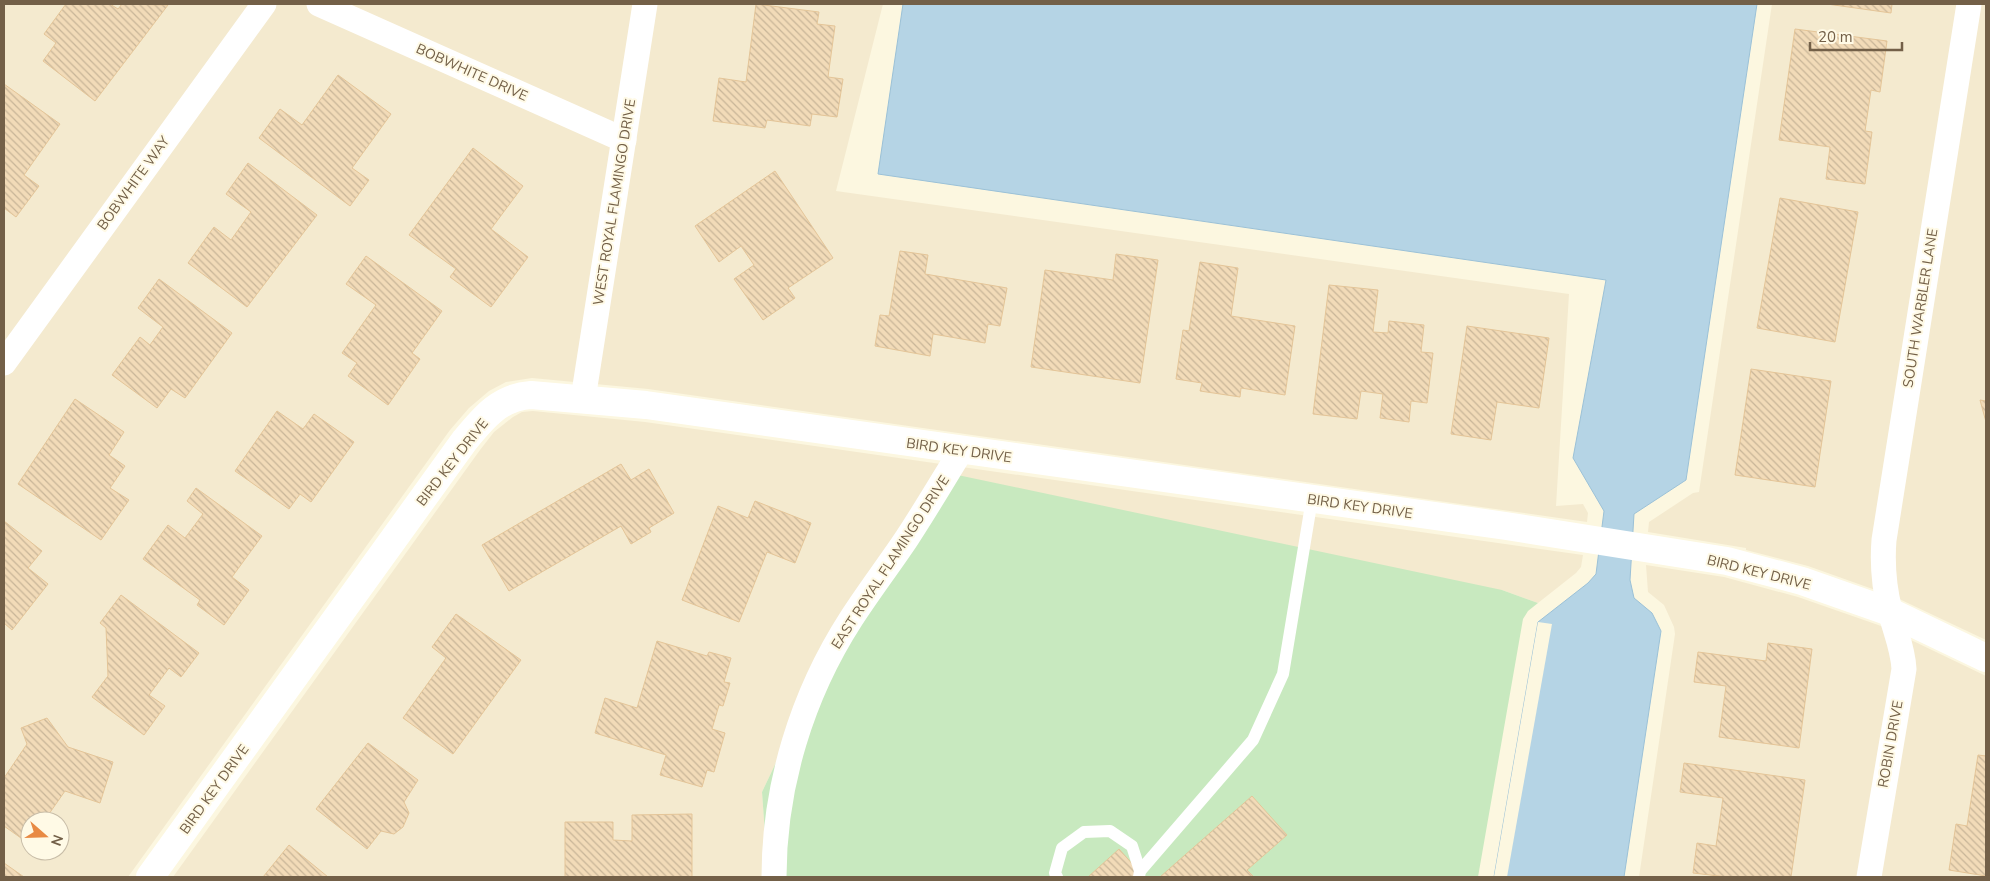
<svg xmlns="http://www.w3.org/2000/svg" width="1990" height="881" viewBox="0 0 1990 881" font-family="'Nunito Sans',sans-serif">
<style>
.residential{fill:#f4eacf;fill-rule:evenodd}
.green{fill:#c8e9bf}
.water{fill:#b5d4e5;stroke:#9bc1d7}
.pier{fill:#fcf7e0}
.building{fill:url(#building-back-hatch);stroke:#e4c598}
.lines{fill:none;stroke-linecap:round;stroke-linejoin:round}
.service{stroke:#fff;stroke-width:12}
.minor{stroke:#fff;stroke-width:25}
.tertiary{stroke:#fff;stroke-width:28}
.labels{text-anchor:middle;stroke-width:4;stroke-linejoin:round;paint-order:stroke}
.street-label{font-size:14px;fill:#736048;stroke:#fffae6}
</style>
<defs>
<pattern id="building-back-hatch" width="6" height="6" patternUnits="userSpaceOnUse" patternTransform="scale(1.25)"><rect width="6" height="6" fill="#f2dbb8"/><path d="M-1 5l2 2M0 0l6 6M5-1l2 2" fill="none" stroke="#c8b598"/></pattern>
</defs>
<rect width="100%" height="100%" fill="#fcf7e0"/>
<g class="residential">
<path d="M4 4H883L836 191 1569 294 1556 506 1583 504 1588 513 1587 522 648 389 532 378 506 382 489 391 469 408 450 430 128 877H4ZM30 821H60V851H30Z"/>
<path d="M1772 4H1986V640L1895 597 1808 566 1746 550V548L1648 532 1649 522 1693 493 1699 492Z"/>
<path d="M533 411 645 422 1583 555 1581 567 1576 573 1538 603 1502 590 856 594 762 792 768 877H173L480 450 494 432 513 417 522 412Z"/>
<path d="M1646 565 1724 577 1798 597 1884 627 1986 676V877H1639L1675 634 1674 627 1664 605 1648 592Z"/>
</g>
<path class="green" d="M948 473 1502 590 1538 603 1528 611 1523 619 1478 877H768L762 792 856 594Z"/>
<path class="water" d="M903 4H1757L1686 480 1634 514 1630 580 1634 598 1652 613 1661 631 1624 877H1494L1538 622 1588 583 1596 574 1604 511 1573 458 1606 280 878 174Z"/>
<path class="pier" d="M1538 622 1552 624 1507 877H1494Z"/>
<g class="building">
<path d="M66 4H110L118 9 122 4 168 5 95 101 43 61 56 43 44 34Z"/>
<path d="M756 4 819 12 817 24 835 26 828 77 843 79 837 117 812 114 810 126 767 120 765 128 713 121 719 78 746 82Z"/>
<path d="M1827 4H1892L1891 13Z"/>
<path d="M1795 29 1887 41 1880 92 1871 90 1865 131 1872 132 1865 184 1826 179 1830 147 1779 140Z"/>
<path d="M338 75 391 114 352 168 369 180 350 206 259 138 280 109 302 125Z"/>
<path d="M4 84 60 124 24 175 39 186 16 217 4 208Z"/>
<path d="M473 148 523 186 491 229 528 257 491 307 450 277 456 269 409 235Z"/>
<path d="M248 163 317 215 247 307 188 263 214 227 231 240 251 212 226 194Z"/>
<path d="M775 171 833 258 788 288 795 298 763 320 734 279 754 265 741 246 719 262 695 226Z"/>
<path d="M1780 198 1858 212 1835 342 1757 328Z"/>
<path d="M900 251 928 255 925 274 1007 288 1000 326 988 324 985 343 933 334 930 356 875 346 880 315 889 316Z"/>
<path d="M1116 254 1158 260 1140 383 1031 367 1045 270 1113 280Z"/>
<path d="M366 256 442 311 412 353 420 359 388 405 348 376 357 363 342 353 376 305 346 284Z"/>
<path d="M1200 262 1238 268 1231 316 1295 326 1285 395 1241 388 1240 397 1200 391 1202 383 1176 379 1183 330 1189 331Z"/>
<path d="M159 279 232 333 185 398 171 389 157 408 112 375 140 337 150 345 163 327 138 308Z"/>
<path d="M1329 285 1378 290 1373 332 1388 333 1389 321 1424 325 1421 352 1433 353 1427 403 1411 401 1409 422 1380 418 1383 394 1361 391 1357 419 1313 414Z"/>
<path d="M1467 326 1549 338 1539 408 1497 402 1491 440 1451 434Z"/>
<path d="M1751 369 1831 381 1815 487 1735 475Z"/>
<path d="M75 399 124 432 109 455 125 466 110 488 129 500 101 540 18 484Z"/>
<path d="M1980 400 1986 401V422Z"/>
<path d="M277 411 303 429 314 414 354 442 311 502 300 494 289 509 235 471Z"/>
<path d="M621 464 631 480 649 469 674 513 649 528 651 532 631 544 621 526 509 591 482 545Z"/>
<path d="M196 488 262 536 232 577 249 590 224 625 197 605 200 600 143 559 168 525 185 538 203 514 187 501Z"/>
<path d="M755 501 811 523 795 563 767 552 739 622 682 600 718 506 748 518Z"/>
<path d="M4 521 42 551 28 568 48 584 12 630 4 623Z"/>
<path d="M121 595 199 653 181 677 169 668 149 695 165 706 144 735 92 697 108 676 106 628 100 623Z"/>
<path d="M456 614 521 660 453 754 403 718 446 658 432 647Z"/>
<path d="M657 641 707 656 709 652 731 658 724 682 730 683 723 706 719 705 712 729 725 733 714 772 707 770 702 787 660 775 666 755 595 733 605 698 637 708Z"/>
<path d="M1768 643 1812 649 1799 748 1719 737 1726 686 1694 682 1698 652 1766 661Z"/>
<path d="M47 718 68 747 113 762 100 803 65 791 44 821H30L28 843 4 826V778L27 744 21 728Z"/>
<path d="M368 743 418 780 404 802 409 813 403 827 394 834 381 831 367 849 316 809Z"/>
<path d="M1978 755 1986 756V876L1949 870 1956 824 1967 826Z"/>
<path d="M1684 763 1805 780 1791 877H1727L1693 873 1697 843 1716 846 1723 798 1680 792Z"/>
<path d="M1252 796 1287 835 1247 870 1254 877H1160Z"/>
<path d="M692 814V877H565V822H613V840L632 841V815Z"/>
<path d="M289 845 328 877H263Z"/>
<path d="M1119 849 1144 877H1088Z"/>
<path d="M4 863 24 877H4Z"/>
</g>
<g class="lines">
<g class="service">
<path d="M1057 877 1055 873 1062 848 1084 832 1110 831 1132 846 1140 871"/>
<path d="M1139 877 1140 871 1253 740 1283 674 1312 499"/>
</g>
<g class="minor">
<path d="M319 4 624 140"/>
<path d="M4 363 264 4"/>
<path d="M583 399 645 4"/>
<path d="M774 877C774 786 802 695 851 619 869 591 889 565 907 538 926 509 943 480 961 451"/>
<path d="M1869 877 1904 669C1903 648 1895 631 1890 611 1884 587 1882 565 1884 540L1969 4"/>
</g>
<path class="tertiary" d="M150 877 465 440C484 417 500 397 531 395L646 405 1506 526 1727 561 1802 581 1890 612 1986 658"/>
</g>
<g class="labels">
<g class="street-label">
<text transform="translate(472 72) rotate(24)" y="5">BOBWHITE DRIVE</text>
<text transform="translate(133 183) rotate(-54)" y="5">BOBWHITE WAY</text>
<text transform="translate(614 202) rotate(-81)" y="5">WEST ROYAL FLAMINGO DRIVE</text>
<text transform="translate(1920 308) rotate(-81)" y="5">SOUTH WARBLER LANE</text>
<text transform="translate(959 450) rotate(8)" y="5">BIRD KEY DRIVE</text>
<text transform="translate(452 462) rotate(-52)" y="5">BIRD KEY DRIVE</text>
<text transform="translate(1360 506) rotate(8)" y="5">BIRD KEY DRIVE</text>
<text transform="translate(890 562) rotate(-57)" y="5">EAST ROYAL FLAMINGO DRIVE</text>
<text transform="translate(1759 572) rotate(14)" y="5">BIRD KEY DRIVE</text>
<text transform="translate(1890 744) rotate(-80)" y="5">ROBIN DRIVE</text>
<text transform="translate(214 789) rotate(-54)" y="5">BIRD KEY DRIVE</text>
</g>
</g>
<rect width="1990" height="881" fill="none" stroke="#736048" stroke-width="10"/>
<g transform="translate(45 836) rotate(110)"><circle r="24" fill="#fffae6" stroke="#c7bca7"/>
<path d="M0-4L9 19L0 12L-9 19Z" fill="#e88a44"/>
<text y="-8" font-size="14" font-weight="bold" text-anchor="middle" fill="#736048">N</text>
</g>
<path d="M1810 42v8h92v-8" fill="none" stroke="#736048" stroke-width="2.5"/>
<text x="1818" y="42" font-size="15" fill="#736048" stroke="#fffae6" stroke-width="4" paint-order="stroke">20 m</text>
</svg>
